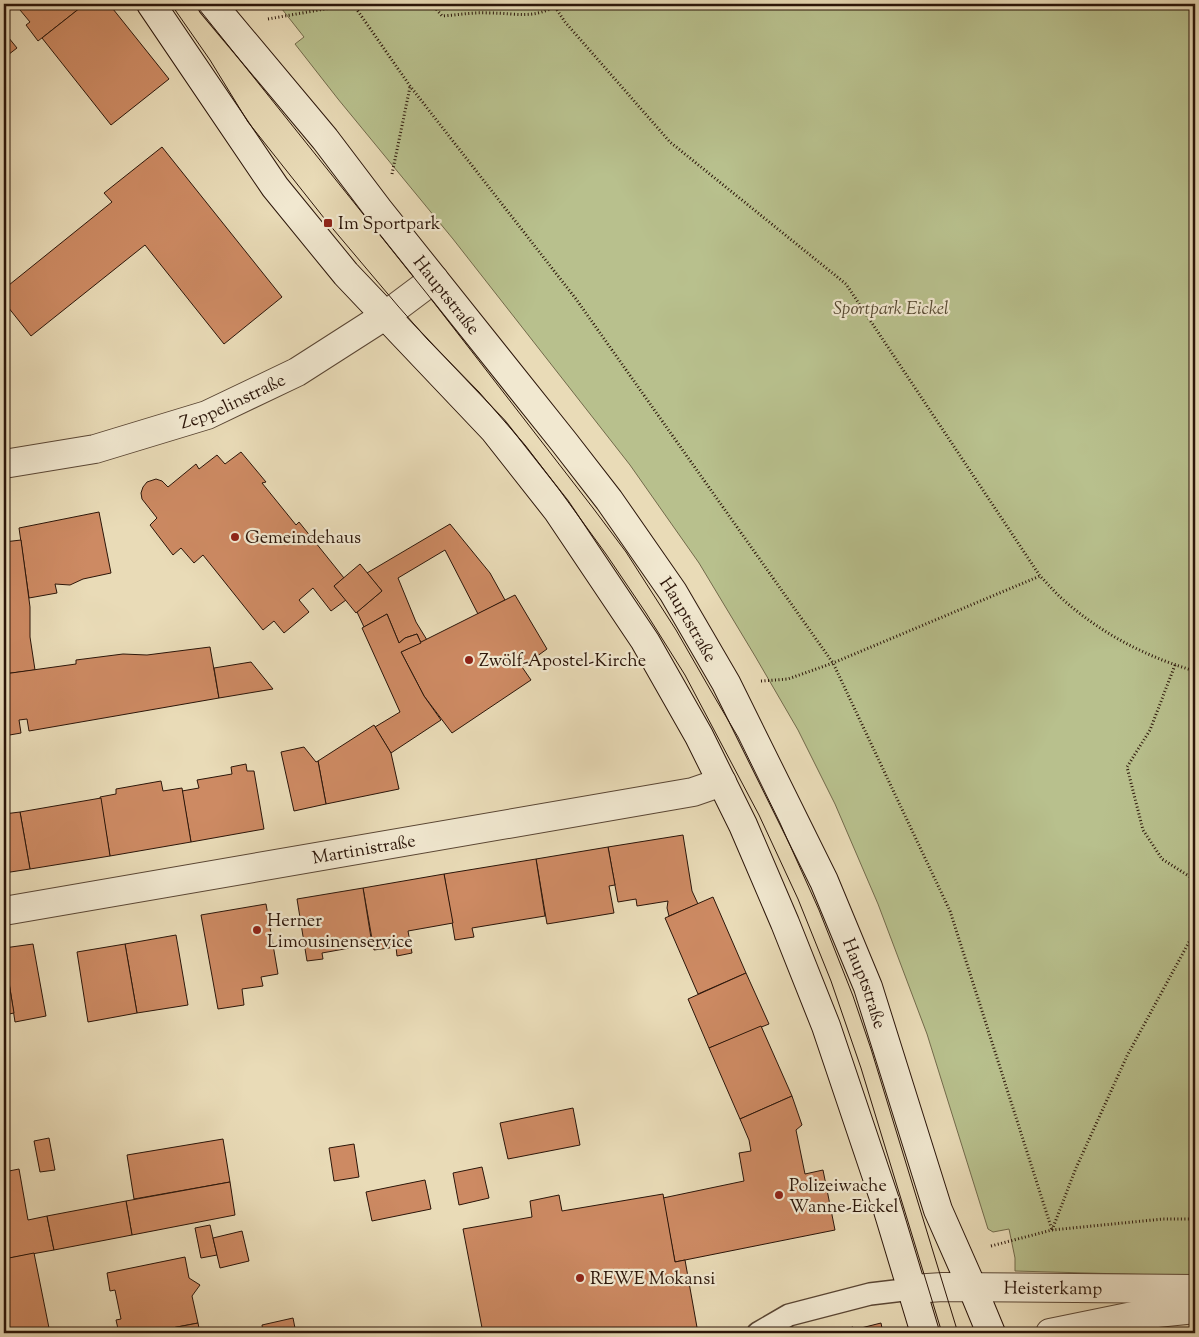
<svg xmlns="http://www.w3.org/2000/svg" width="1199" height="1337" viewBox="0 0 1199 1337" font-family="'Sorts Mill Goudy',serif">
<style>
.green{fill:#b8c08d;stroke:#726a4b}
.building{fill:#cd8a63;stroke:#2b1509}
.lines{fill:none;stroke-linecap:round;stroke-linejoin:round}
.lane-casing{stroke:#5a4634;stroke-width:24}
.street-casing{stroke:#5a4634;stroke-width:30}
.secondary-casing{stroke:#2b1509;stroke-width:30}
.path{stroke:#2b1509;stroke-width:3;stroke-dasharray:1 2.5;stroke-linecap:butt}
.lane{stroke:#f1e8d0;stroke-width:21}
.street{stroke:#f1e8d0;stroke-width:28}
.secondary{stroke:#f1e8d0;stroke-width:28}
.tram{stroke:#2b1509;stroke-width:1}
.poi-dot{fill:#8f2418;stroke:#f1e8d0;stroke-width:2}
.labels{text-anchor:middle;stroke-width:4.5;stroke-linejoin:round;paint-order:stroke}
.poi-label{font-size:18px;fill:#2b1509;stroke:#f1e8d0;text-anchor:start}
.street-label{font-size:18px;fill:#2b1509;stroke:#f1e8d0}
.park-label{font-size:18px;font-style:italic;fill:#554831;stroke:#f1e8d0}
</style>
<rect width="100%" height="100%" fill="#e9dbb7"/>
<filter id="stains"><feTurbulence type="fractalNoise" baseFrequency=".004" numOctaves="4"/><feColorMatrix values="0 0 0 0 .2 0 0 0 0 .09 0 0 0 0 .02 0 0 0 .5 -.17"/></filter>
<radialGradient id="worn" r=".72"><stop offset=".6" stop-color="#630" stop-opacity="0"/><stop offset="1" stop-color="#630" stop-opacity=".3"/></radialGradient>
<path class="green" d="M278 4H1195V1276L1015 1271V1258L1009 1229 993 1232 988 1229 927 1034 878 904 835 804 798 730 755 656 699 563 630 465 453 239 338 99 295 44 304 37Z"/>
<g class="building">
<path d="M15 4H85L38 41 26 25 30 22Z"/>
<path d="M85 4H109L169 79 111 125 42 38Z"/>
<path d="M4 32 17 48 4 58Z"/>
<path d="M162 147 282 297 224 344 145 245 31 336 4 302V289L112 202 104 193Z"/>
<path d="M241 452 266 482 262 483 296 525 299 522 344 578 334 586 346 600 331 611 313 588 299 600 309 612 284 633 274 621 263 630 203 555 194 563 181 548 173 555 150 525 157 518 142 499 141 493 143 487 147 482 156 479 162 481 168 487 196 464 199 469 217 455 225 464Z"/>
<path d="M99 512 111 573 83 579 70 585 55 584 57 593 29 598 19 528Z"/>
<path d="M450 524 490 573 505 600 478 614 445 550 398 578 416 622 427 640 421 643 417 634 405 638 399 643 387 614 364 627 357 612 382 591 367 573Z"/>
<path d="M21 540 30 607V637L35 670 4 674V542Z"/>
<path d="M360 564 382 591 356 613 334 586Z"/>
<path d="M515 595 547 649 522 667 531 680 452 733 424 696 401 652Z"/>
<path d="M387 614 399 643 405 638 417 634 421 643 401 652 424 696 441 720 391 753 375 727 400 712 362 628Z"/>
<path d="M210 647 219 698 29 731 27 719 19 720 21 733 4 736V674L76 664V660L123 654 147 655Z"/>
<path d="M251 662 273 689 219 698 214 668Z"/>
<path d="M374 725 391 753 399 789 326 804 318 761Z"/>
<path d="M304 747 316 762 318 761 326 804 294 811 281 752Z"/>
<path d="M246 764 247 771H254L264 829 191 842 182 791 199 788 197 780 232 774 231 767Z"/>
<path d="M161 781 163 791 182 788 191 842 110 856 100 797 116 794V789Z"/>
<path d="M101 798 110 856 30 869 20 812Z"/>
<path d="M20 812 30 869 4 873V814Z"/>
<path d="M683 835 692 891 698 904 669 916 667 908 668 901 637 906 636 899 618 902 608 847Z"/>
<path d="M608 847 615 885 609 886 614 913 547 924 536 859Z"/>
<path d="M536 859 545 916 472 928 474 937 455 940 444 874Z"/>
<path d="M444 874 453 923 408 931 412 953 397 956 396 947 374 950 363 888Z"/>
<path d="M363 888 372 944 322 953 323 959 307 961 297 899Z"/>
<path d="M713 897 746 973 698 994 665 918Z"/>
<path d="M266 904 278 974 261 977 263 986 242 989 244 1005 218 1009 201 915Z"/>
<path d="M176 935 188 1005 137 1013 125 944Z"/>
<path d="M33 944 46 1016 15 1022 4 948Z"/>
<path d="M125 944 137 1013 88 1022 77 952Z"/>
<path d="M4 954 14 1013 4 1015Z"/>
<path d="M746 973 769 1024 709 1048 688 999Z"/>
<path d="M761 1026 792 1096 740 1119 709 1048Z"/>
<path d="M792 1096 802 1125 796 1130 805 1174 823 1170 835 1230 675 1262 663 1198 744 1181 739 1153 751 1151 749 1140 740 1119Z"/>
<path d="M573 1108 580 1145 508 1159 500 1123Z"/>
<path d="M4 1138 9 1171 19 1169 28 1220 47 1216 54 1250 4 1259Z"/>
<path d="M49 1138 55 1170 40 1172 34 1141Z"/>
<path d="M223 1139 230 1182 134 1199 127 1155Z"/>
<path d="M354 1144 359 1177 334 1181 329 1148Z"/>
<path d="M482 1167 489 1198 459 1205 453 1173Z"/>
<path d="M425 1180 431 1209 372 1221 366 1192Z"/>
<path d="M230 1182 235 1215 132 1235 126 1201Z"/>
<path d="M663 1194 675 1262 685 1260 698 1333H483L463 1229 532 1217 530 1201 559 1195 562 1211Z"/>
<path d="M126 1201 132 1235 54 1250 47 1216Z"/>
<path d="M210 1225 217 1255 201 1258 195 1228Z"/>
<path d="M242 1231 249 1261 220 1268 213 1238Z"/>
<path d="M34 1253 50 1333H4V1259Z"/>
<path d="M185 1257 189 1278 200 1285 192 1296 198 1323 146 1333H119L116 1320 121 1319 115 1290 110 1291 107 1273Z"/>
<path d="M293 1318 296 1333H263L262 1325Z"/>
<path d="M198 1323 200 1333H146Z"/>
<path d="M881 1323 883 1333H830L853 1327V1330Z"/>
</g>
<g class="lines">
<defs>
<path id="lane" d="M758 1333 789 1315 870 1294 912 1289"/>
<g id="street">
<path id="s1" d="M4 464 95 449 207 415 297 372 386 315 434 279"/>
<path id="s2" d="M4 911 693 792 722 782"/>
<path id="s3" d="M912 1289 943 1287 1195 1289"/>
<path d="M1050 1333 1138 1315 1195 1309"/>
</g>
<g id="secondary">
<path d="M151 4 275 187 346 274 494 430 557 510 645 641 699 736 743 825 785 923 826 1026 886 1204 925 1333"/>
<path id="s4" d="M212 4 325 139 378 209 564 442 609 500 673 592 726 683 824 881 868 987 938 1210 972 1287 991 1333"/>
</g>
</defs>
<use href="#lane" class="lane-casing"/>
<use href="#street" class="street-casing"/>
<use href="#secondary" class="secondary-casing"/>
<g class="path">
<path d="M432 4 442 16C458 15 473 12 489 13 518 13 533 20 560 4"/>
<path d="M555 7 565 22 670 142 846 284 1040 576C1049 585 1057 595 1067 603 1104 635 1149 658 1195 671"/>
<path d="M268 19 353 4 410 86 576 299 833 663 950 911 1052 1230"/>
<path d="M392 174 410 87"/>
<path d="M1175 665 1150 730 1127 767 1143 830 1162 859 1195 880"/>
<path d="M761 681 788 679 833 663 1040 576"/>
<path d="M1052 1230 1076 1168 1127 1056 1195 931"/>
<path d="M991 1246 1052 1230 1163 1219H1195"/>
</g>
<use href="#lane" class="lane"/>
<use href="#street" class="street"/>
<use href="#secondary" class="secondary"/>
<g class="tram">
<path d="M171 4 210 60 248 122 328 223 398 306 428 340 479 392 525 445 558 488 606 554 646 613 685 675 759 815 798 899 831 981 861 1068 942 1333"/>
<path d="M195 4 428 295 593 508 626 552 676 630 711 691 738 737 780 823 819 910 853 996 871 1049 958 1333"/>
</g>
</g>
<g class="poi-dot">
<rect x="323" y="218" width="10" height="10" rx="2.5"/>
<circle cx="235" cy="537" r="5"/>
<circle cx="469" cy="660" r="5"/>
<circle cx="257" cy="930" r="5"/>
<circle cx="779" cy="1195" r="5"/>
<circle cx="580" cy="1278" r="5"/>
</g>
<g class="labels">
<g class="poi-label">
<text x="338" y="229">Im Sportpark</text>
<text x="245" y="543">Gemeindehaus</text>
<text x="479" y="666">Zwölf-Apostel-Kirche</text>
<text x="267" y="926">Herner<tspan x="267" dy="21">Limousinenservice</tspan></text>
<text x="789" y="1191">Polizeiwache<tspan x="789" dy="21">Wanne-Eickel</tspan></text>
<text x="590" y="1284">REWE Mokansi</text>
</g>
<g class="street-label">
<text dy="6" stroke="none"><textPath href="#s4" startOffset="374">Hauptstraße</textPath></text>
<text dy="6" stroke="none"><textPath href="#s1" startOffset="238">Zeppelinstraße</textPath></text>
<text dy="6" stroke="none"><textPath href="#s4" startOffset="779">Hauptstraße</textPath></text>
<text dy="6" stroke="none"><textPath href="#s2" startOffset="365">Martinistraße</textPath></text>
<text dy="6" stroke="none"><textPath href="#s4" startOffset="1184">Hauptstraße</textPath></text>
<text dy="6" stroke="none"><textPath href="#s3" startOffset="141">Heisterkamp</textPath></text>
</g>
<g class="park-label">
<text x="891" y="314">Sportpark Eickel</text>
</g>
</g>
<rect width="1199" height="1337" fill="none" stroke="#e9dbb7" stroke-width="20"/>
<rect x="5" y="5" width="1189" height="1327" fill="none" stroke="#2b1509" stroke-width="2.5"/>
<rect x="10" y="10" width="1179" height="1317" fill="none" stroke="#2b1509"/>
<rect width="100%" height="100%" filter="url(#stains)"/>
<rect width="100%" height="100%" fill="url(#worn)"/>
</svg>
